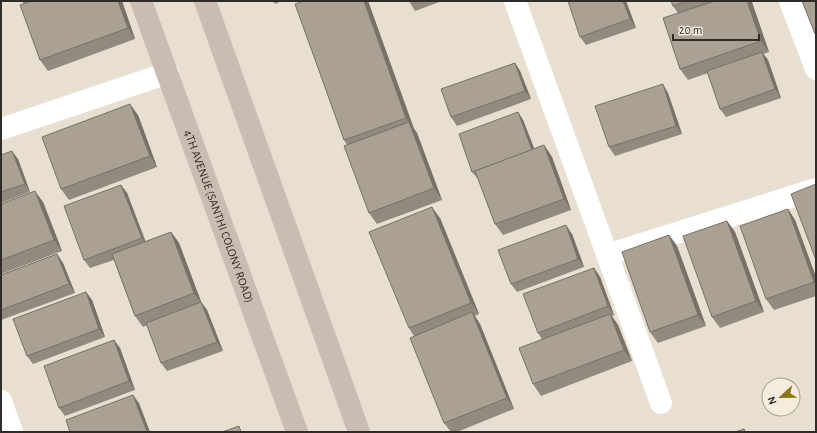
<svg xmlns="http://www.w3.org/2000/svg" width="817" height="433" viewBox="0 0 817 433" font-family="'Alegreya Sans',sans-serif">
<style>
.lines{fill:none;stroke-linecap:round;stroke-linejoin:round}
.street{stroke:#fff;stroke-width:22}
.secondary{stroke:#cabcb2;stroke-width:22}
.wall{fill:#928a7e}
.shaded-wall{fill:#777167}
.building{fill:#aaa193;stroke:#777167}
.labels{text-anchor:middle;stroke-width:3;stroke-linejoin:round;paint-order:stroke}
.street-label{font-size:12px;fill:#2f2b26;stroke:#f6ecdd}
</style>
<rect width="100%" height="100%" fill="#e9dfd0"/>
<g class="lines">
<g class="street">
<path d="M515 1 661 403"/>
<path d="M790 1 816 69"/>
<path d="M1 129 168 73"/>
<path d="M607 255 816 189"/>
<path d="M1 401 12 432"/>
</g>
<g class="secondary">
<path id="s1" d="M141 1 297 432"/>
<path d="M205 1 359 432"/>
</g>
</g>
<g class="wall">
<path d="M22 1H122L135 39 48 71 40 60 24 4Z"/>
<path d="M273 1H282L275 4Z"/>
<path d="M303 1H368L414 129 417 133 442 200 377 224 369 213 347 145 344 140Z"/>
<path d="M409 1H442L415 11Z"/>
<path d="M626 1 636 28 586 45 580 37Z"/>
<path d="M671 1H751L769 52 763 54 768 60 781 98 726 117 720 109 708 73 688 80 680 69 678 13 673 6Z"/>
<path d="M515 63 520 71 531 99 457 126 451 117Z"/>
<path d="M668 93 682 134 615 156 609 147Z"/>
<path d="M518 112 523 120 534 149 544 145 552 157 571 210 503 235 495 224 479 180 472 172Z"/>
<path d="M138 115 157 167 69 200 61 189Z"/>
<path d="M1 155 18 159 30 192 1 203Z"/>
<path d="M121 185 127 193 146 242 171 232 179 243 201 302 207 310 223 351 167 371 161 363 147 325 143 327 135 316 114 260 90 268 84 260Z"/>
<path d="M43 202 62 251 1 274V204Z"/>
<path d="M788 209 795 220 816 277V296L774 310 766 299Z"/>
<path d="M440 218 479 314 475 316 480 324 514 409 457 432H451L444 423 414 336 409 328Z"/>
<path d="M727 221 735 232 764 312 720 328 712 317Z"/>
<path d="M572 234 584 267 517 292 511 284Z"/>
<path d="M669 235 677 246 706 326 658 343 650 332Z"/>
<path d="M57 254 63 263 75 293 1 320V275Z"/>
<path d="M594 268 600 277 614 315 612 316 618 325 632 361 541 396 533 384 542 339 538 333Z"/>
<path d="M86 292 92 300 105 337 33 364 27 356Z"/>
<path d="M114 340 120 348 135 390 65 416 59 408Z"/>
</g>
<g class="shaded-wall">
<path d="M118 1H122L135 39 128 28Z"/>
<path d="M364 1H368L414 129 406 118Z"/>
<path d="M623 1H626L636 28 630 19Z"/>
<path d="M747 1H751L752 2 769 52 761 41Z"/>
<path d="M762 52 768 60 781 98 775 89Z"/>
<path d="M515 63 520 71 531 99 525 91Z"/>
<path d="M663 84 668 93 682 134 676 126Z"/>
<path d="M130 104 138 115 157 167 150 156Z"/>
<path d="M518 112 523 120 538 158 532 150Z"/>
<path d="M409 122 417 133 442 200 434 188Z"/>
<path d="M544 145 552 157 571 210 564 199Z"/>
<path d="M12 151 18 159 30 192 25 184Z"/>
<path d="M121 185 127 193 147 247 142 238Z"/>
<path d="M35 191 43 202 62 251 54 240Z"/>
<path d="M432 207 440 218 479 314 471 303Z"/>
<path d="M788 209 795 220 816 277V285L814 282Z"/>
<path d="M727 221 735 232 764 312 756 301Z"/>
<path d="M566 225 572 234 584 267 578 259Z"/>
<path d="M171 232 179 243 202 304 194 293Z"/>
<path d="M669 235 677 246 706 326 698 315Z"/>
<path d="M57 254 63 263 75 293 69 284Z"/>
<path d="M594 268 600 277 614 315 608 306Z"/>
<path d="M86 292 92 300 105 337 99 329Z"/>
<path d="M201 302 207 310 223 351 217 342Z"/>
<path d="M472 312 480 324 514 409 507 398Z"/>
<path d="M610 314 618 325 632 361 624 350Z"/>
<path d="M114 340 120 348 135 390 129 381Z"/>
<path d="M133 395 139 403 150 432H147Z"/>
</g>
<g class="building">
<path d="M32 1H118L128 28 40 60 20 5Z"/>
<path d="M303 1H364L406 118 344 140 295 4Z"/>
<path d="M568 1H623L630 19 580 37Z"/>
<path d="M671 1H687L673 6Z"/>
<path d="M715 1H747L761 41 680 69 663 18Z"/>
<path d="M802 1H816V36Z"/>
<path d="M762 52 775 89 720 109 707 71Z"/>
<path d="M515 63 525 91 451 117 441 89Z"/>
<path d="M663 84 676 126 609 147 595 106Z"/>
<path d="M130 104 150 156 61 189 42 137Z"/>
<path d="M518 112 532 150 472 172 459 134Z"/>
<path d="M409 122 434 188 369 213 344 146Z"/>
<path d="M544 145 564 199 495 224 475 171Z"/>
<path d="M12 151 25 184 1 192V155Z"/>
<path d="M816 184V260L791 194Z"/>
<path d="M121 185 142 238 84 260 64 206Z"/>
<path d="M35 191 54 240 1 260V204Z"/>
<path d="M432 207 471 303 409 328 369 232Z"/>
<path d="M788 209 814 282 766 299 740 226Z"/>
<path d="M727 221 756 301 712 317 683 236Z"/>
<path d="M566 225 578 259 511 284 498 250Z"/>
<path d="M171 232 194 293 135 316 112 254Z"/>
<path d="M669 235 698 315 650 332 622 252Z"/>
<path d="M57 254 69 284 1 310V275Z"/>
<path d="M594 268 608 306 538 333 523 294Z"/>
<path d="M86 292 99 329 27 356 13 319Z"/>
<path d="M201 302 217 342 161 363 146 323Z"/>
<path d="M472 312 507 398 444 423 410 338Z"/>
<path d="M610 314 624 350 533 384 519 348Z"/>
<path d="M114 340 129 381 59 408 44 366Z"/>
<path d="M133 395 147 432H70L66 420Z"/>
<path d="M239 426 241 432H222Z"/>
<path d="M744 429 745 432H735Z"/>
</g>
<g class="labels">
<g class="street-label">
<text dy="4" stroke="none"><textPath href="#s1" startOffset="229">4TH AVENUE (SANTHI COLONY ROAD)</textPath></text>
</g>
</g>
<rect width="817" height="433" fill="none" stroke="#2f2b26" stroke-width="4"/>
<g transform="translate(781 397) rotate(248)"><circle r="19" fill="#f6ecdd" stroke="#a69f94"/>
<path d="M0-3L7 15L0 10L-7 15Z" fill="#8b761a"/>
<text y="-6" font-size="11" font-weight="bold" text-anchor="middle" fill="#2f2b26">N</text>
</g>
<path d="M673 34v6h86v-6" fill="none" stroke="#2f2b26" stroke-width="2"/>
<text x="679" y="34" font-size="12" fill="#2f2b26" stroke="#f6ecdd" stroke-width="3" paint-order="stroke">20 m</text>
</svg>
